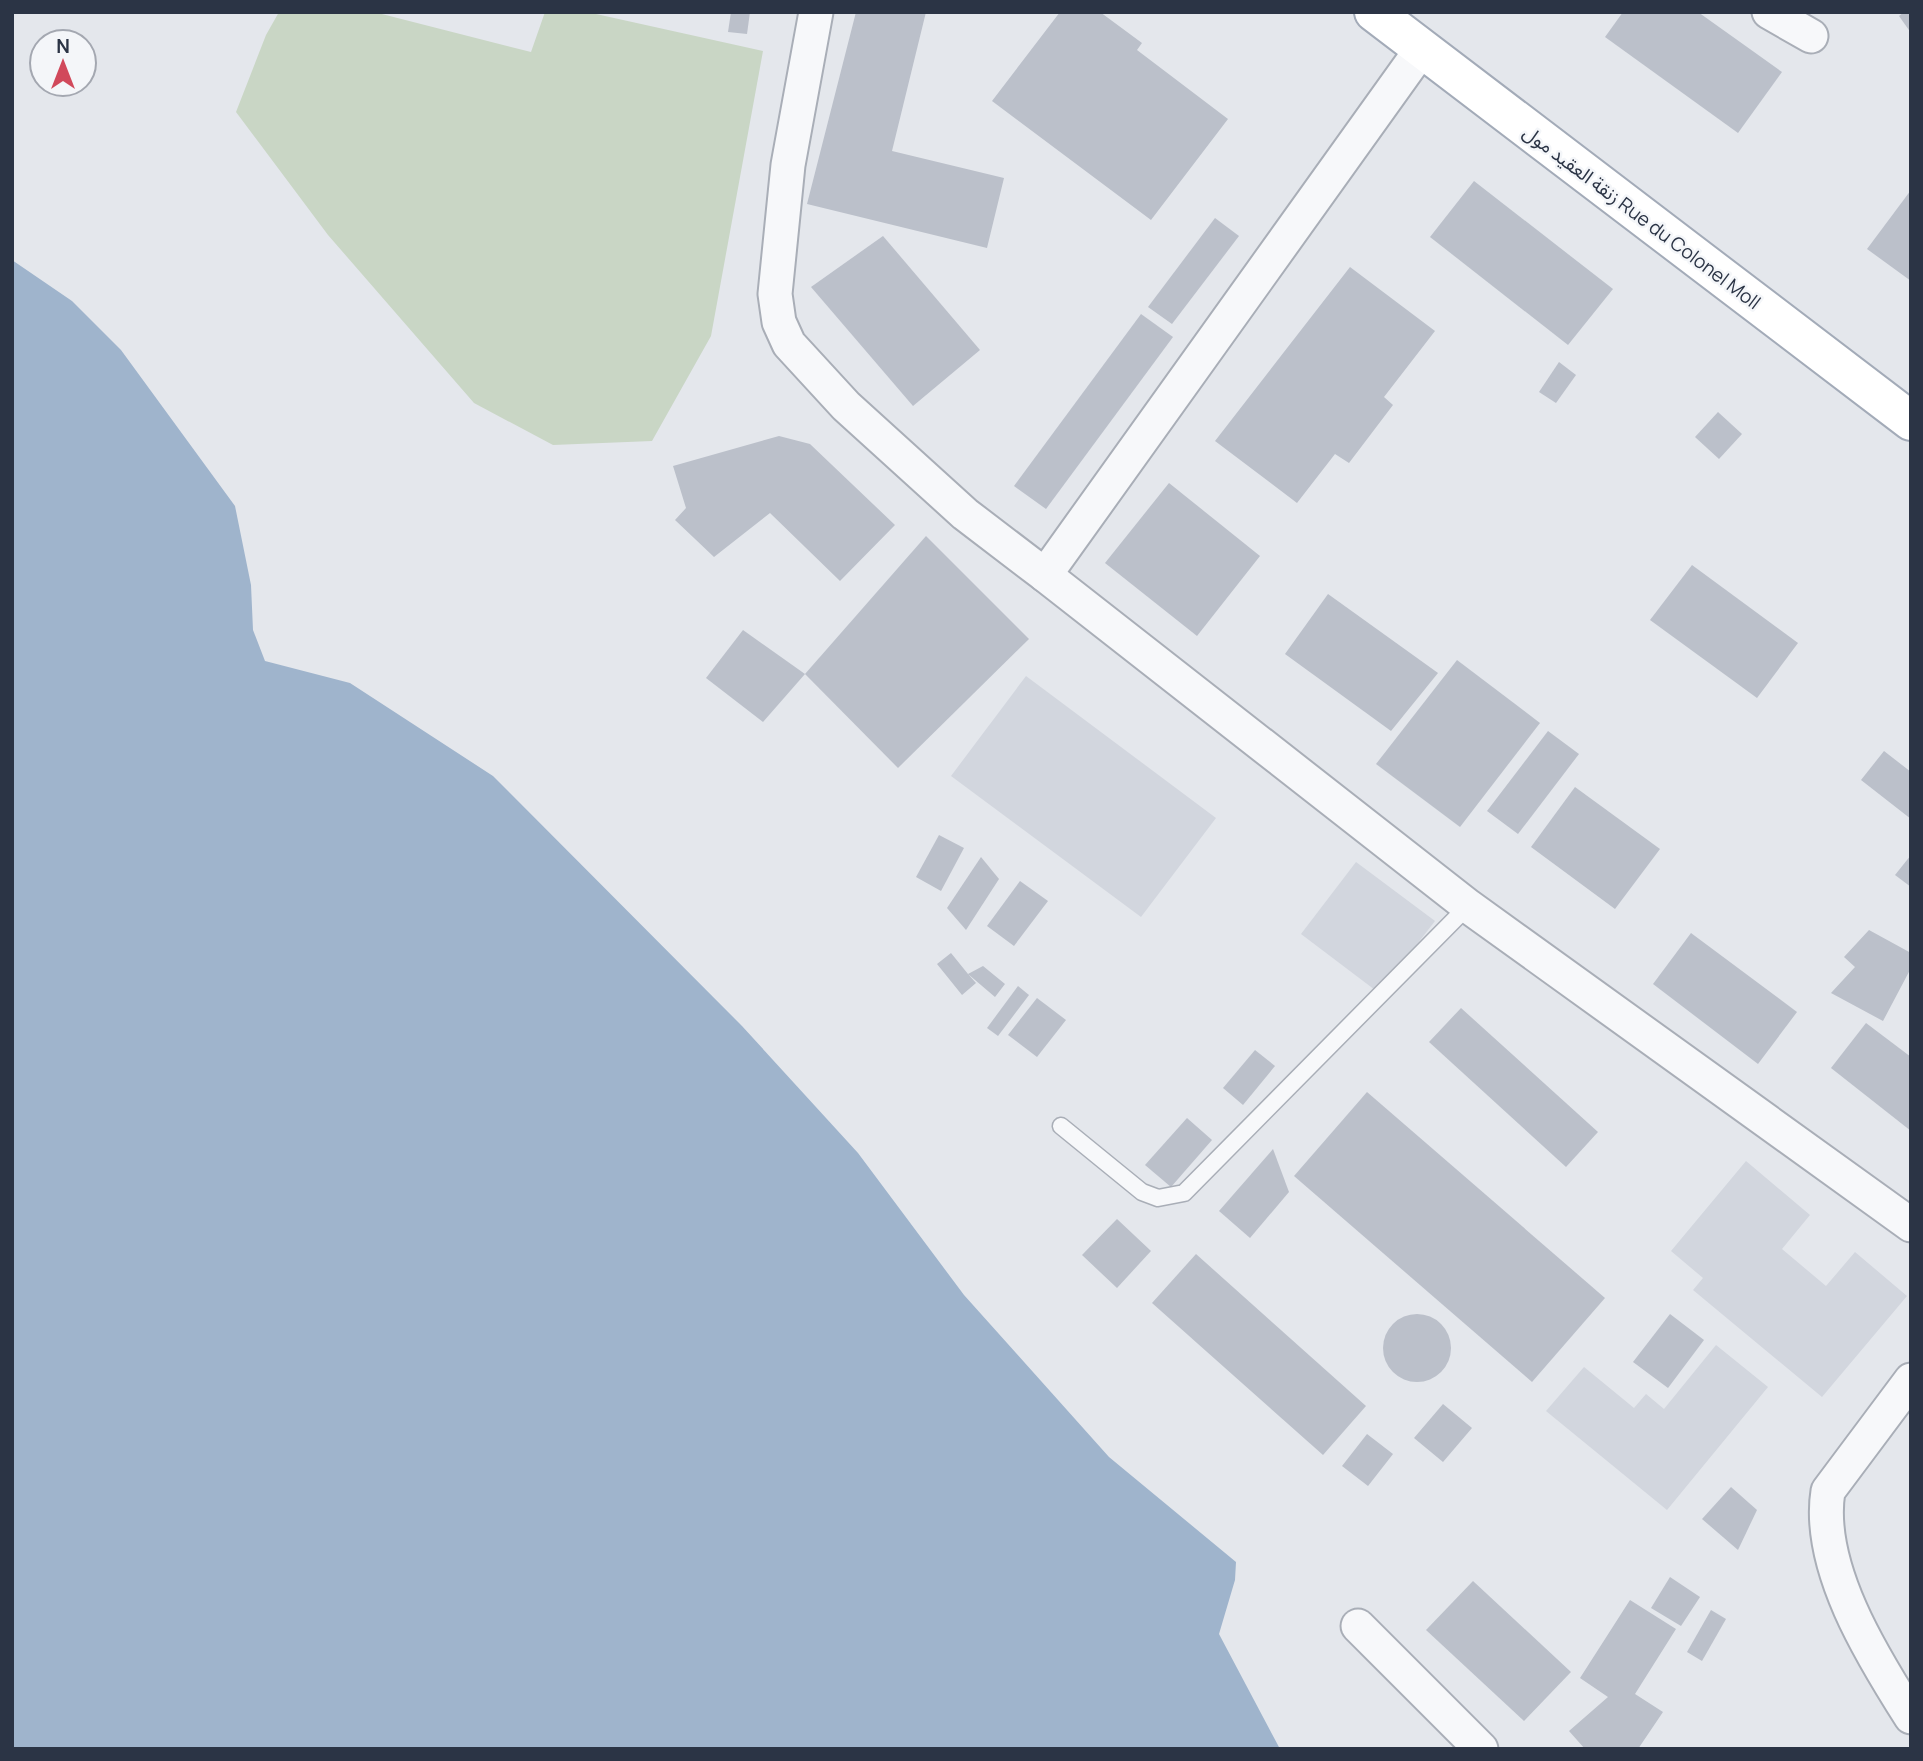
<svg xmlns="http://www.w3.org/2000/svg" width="1923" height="1761" viewBox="0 0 1923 1761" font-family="Manrope,'Noto Sans Arabic',sans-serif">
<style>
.built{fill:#d2d6de}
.green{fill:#c9d6c5}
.water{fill:#9fb4cc}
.building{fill:#bbc0ca}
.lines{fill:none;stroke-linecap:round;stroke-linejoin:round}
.lane-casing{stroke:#a9aeb7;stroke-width:19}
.street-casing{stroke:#a9aeb7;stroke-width:37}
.primary-casing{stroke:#a3abb8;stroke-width:42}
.lane{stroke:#f7f8fa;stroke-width:16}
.street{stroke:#f7f8fa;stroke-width:33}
.primary{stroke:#fff;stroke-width:38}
.labels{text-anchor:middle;stroke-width:5;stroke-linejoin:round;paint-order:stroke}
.street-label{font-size:19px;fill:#2b3445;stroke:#f4f6f9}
</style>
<rect width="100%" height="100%" fill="#e4e7ec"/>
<g class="built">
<path d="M1026 676 1216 818 1141 917 951 776Z"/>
<path d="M1356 862 1435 921 1379 993 1301 934Z"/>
<path d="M1746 1161 1810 1215 1782 1249 1826 1286 1855 1252 1907 1296 1822 1397 1693 1290 1703 1278 1671 1251Z"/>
<path d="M1716 1345 1768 1387 1667 1510 1546 1411 1584 1367 1634 1408 1646 1394 1664 1409Z"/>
</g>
<path class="green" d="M279 12H374L531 52 545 12H587L763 51 711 336 652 441 553 445 474 403 328 235 236 112 266 35Z"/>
<path class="water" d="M12 260 72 301 121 350 235 506 251 585 253 630 265 661 350 683 493 776 742 1026 858 1153 964 1295 1109 1457 1236 1562 1235 1580 1219 1634 1280 1749H12Z"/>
<g class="building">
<path d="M731 12H750L747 34 728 32Z"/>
<path d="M856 12H926L892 151 1004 178 987 248 807 204Z"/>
<path d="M1060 12H1100L1142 43 1137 50 1228 119 1151 220 992 101Z"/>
<path d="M1623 12H1698L1782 72 1738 133 1605 37Z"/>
<path d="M1904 12H1911V33L1899 16Z"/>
<path d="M1474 181 1613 289 1568 345 1430 237Z"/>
<path d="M1911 190V281L1867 249Z"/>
<path d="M1215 218 1239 236 1172 324 1148 307Z"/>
<path d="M883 236 980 350 913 406 811 287Z"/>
<path d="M1350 267 1435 331 1384 397 1393 405 1349 463 1335 454 1297 503 1215 441Z"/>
<path d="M1141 314 1173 337 1046 509 1014 486Z"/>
<path d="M1559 362 1576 375 1556 403 1539 392Z"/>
<path d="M1718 412 1742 434 1719 459 1695 437Z"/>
<path d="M779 436 810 444 895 525 840 581 770 513 714 557 675 520 686 508 673 466Z"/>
<path d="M1169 483 1260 556 1197 636 1105 563Z"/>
<path d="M926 536 1029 639 898 768 805 674Z"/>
<path d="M1692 565 1798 643 1757 698 1650 620Z"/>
<path d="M1328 594 1438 673 1391 731 1285 654Z"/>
<path d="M743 630 805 674 763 722 706 678Z"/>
<path d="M1457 660 1540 723 1460 827 1376 764Z"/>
<path d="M1548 731 1579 754 1518 834 1487 811Z"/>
<path d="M1884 751 1911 772V819L1861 780Z"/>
<path d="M1575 787 1660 849 1615 909 1531 847Z"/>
<path d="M939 835 964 848 941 891 916 877Z"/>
<path d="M1911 855V887L1895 875Z"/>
<path d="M981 857 999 879 966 930 947 908Z"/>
<path d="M1020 881 1048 901 1014 946 987 926Z"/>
<path d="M1869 930 1911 953V968L1883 1021 1831 993 1855 967 1844 957Z"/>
<path d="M1691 933 1797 1012 1758 1064 1653 984Z"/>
<path d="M951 953 968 974 983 966 1005 984 995 997 968 974 976 983 962 995 937 964Z"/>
<path d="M1018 986 1029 995 998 1036 987 1028Z"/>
<path d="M1037 998 1066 1020 1037 1057 1008 1035Z"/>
<path d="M1461 1008 1598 1132 1566 1167 1429 1042Z"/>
<path d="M1866 1023 1911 1057V1131L1831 1068Z"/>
<path d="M1255 1050 1275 1066 1243 1105 1223 1088Z"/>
<path d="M1367 1092 1605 1298 1532 1382 1294 1176Z"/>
<path d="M1187 1118 1212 1140 1171 1187 1145 1165Z"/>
<path d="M1273 1149 1289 1192 1250 1238 1219 1211Z"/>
<path d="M1117 1219 1151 1251 1117 1288 1082 1255Z"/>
<path d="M1196 1254 1366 1406 1323 1455 1152 1303Z"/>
<circle cx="1417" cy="1348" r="34"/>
<path d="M1670 1314 1704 1340 1668 1388 1633 1362Z"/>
<path d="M1443 1404 1472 1428 1443 1462 1414 1438Z"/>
<path d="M1367 1434 1393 1454 1368 1486 1342 1466Z"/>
<path d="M1731 1487 1757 1510 1738 1550 1702 1519Z"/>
<path d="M1670 1577 1700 1597 1681 1626 1651 1608Z"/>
<path d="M1473 1581 1571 1672 1524 1721 1426 1630Z"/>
<path d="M1630 1600 1676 1629 1635 1694 1663 1712 1638 1749H1585L1569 1731 1608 1697 1580 1678Z"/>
<path d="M1711 1610 1726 1619 1702 1661 1687 1652Z"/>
</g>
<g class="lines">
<defs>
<path id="lane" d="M1061 1126 1142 1192 1158 1198 1184 1193 1468 906"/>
<g id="street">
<path d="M816 12 788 165 775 294 779 322 789 344 846 406 965 514 1045 575 1421 50"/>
<path d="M1769 12 1811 36"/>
<path d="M1045 575 1468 906 1911 1225"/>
<path d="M1911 1380 1828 1491C1816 1566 1872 1656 1911 1717"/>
<path d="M1358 1626 1481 1749"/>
</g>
<path id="primary" d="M1374 12 1911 421"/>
</defs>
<use href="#lane" class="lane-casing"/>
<use href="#street" class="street-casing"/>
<use href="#primary" class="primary-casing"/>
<use href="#lane" class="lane"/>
<use href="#street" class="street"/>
<use href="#primary" class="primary"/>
</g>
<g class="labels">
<g class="street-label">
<text transform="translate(1642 217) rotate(37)" y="7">زنقة العقيد مول Rue du Colonel Moll</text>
</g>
</g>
<rect width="1923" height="1761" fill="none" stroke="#2b3445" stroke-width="28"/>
<g transform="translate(63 63)"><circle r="33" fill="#f4f6f9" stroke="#a4a8b1" stroke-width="2"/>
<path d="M0-5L12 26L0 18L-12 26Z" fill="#d1495b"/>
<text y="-10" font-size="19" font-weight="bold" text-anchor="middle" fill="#2b3445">N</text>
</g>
</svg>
